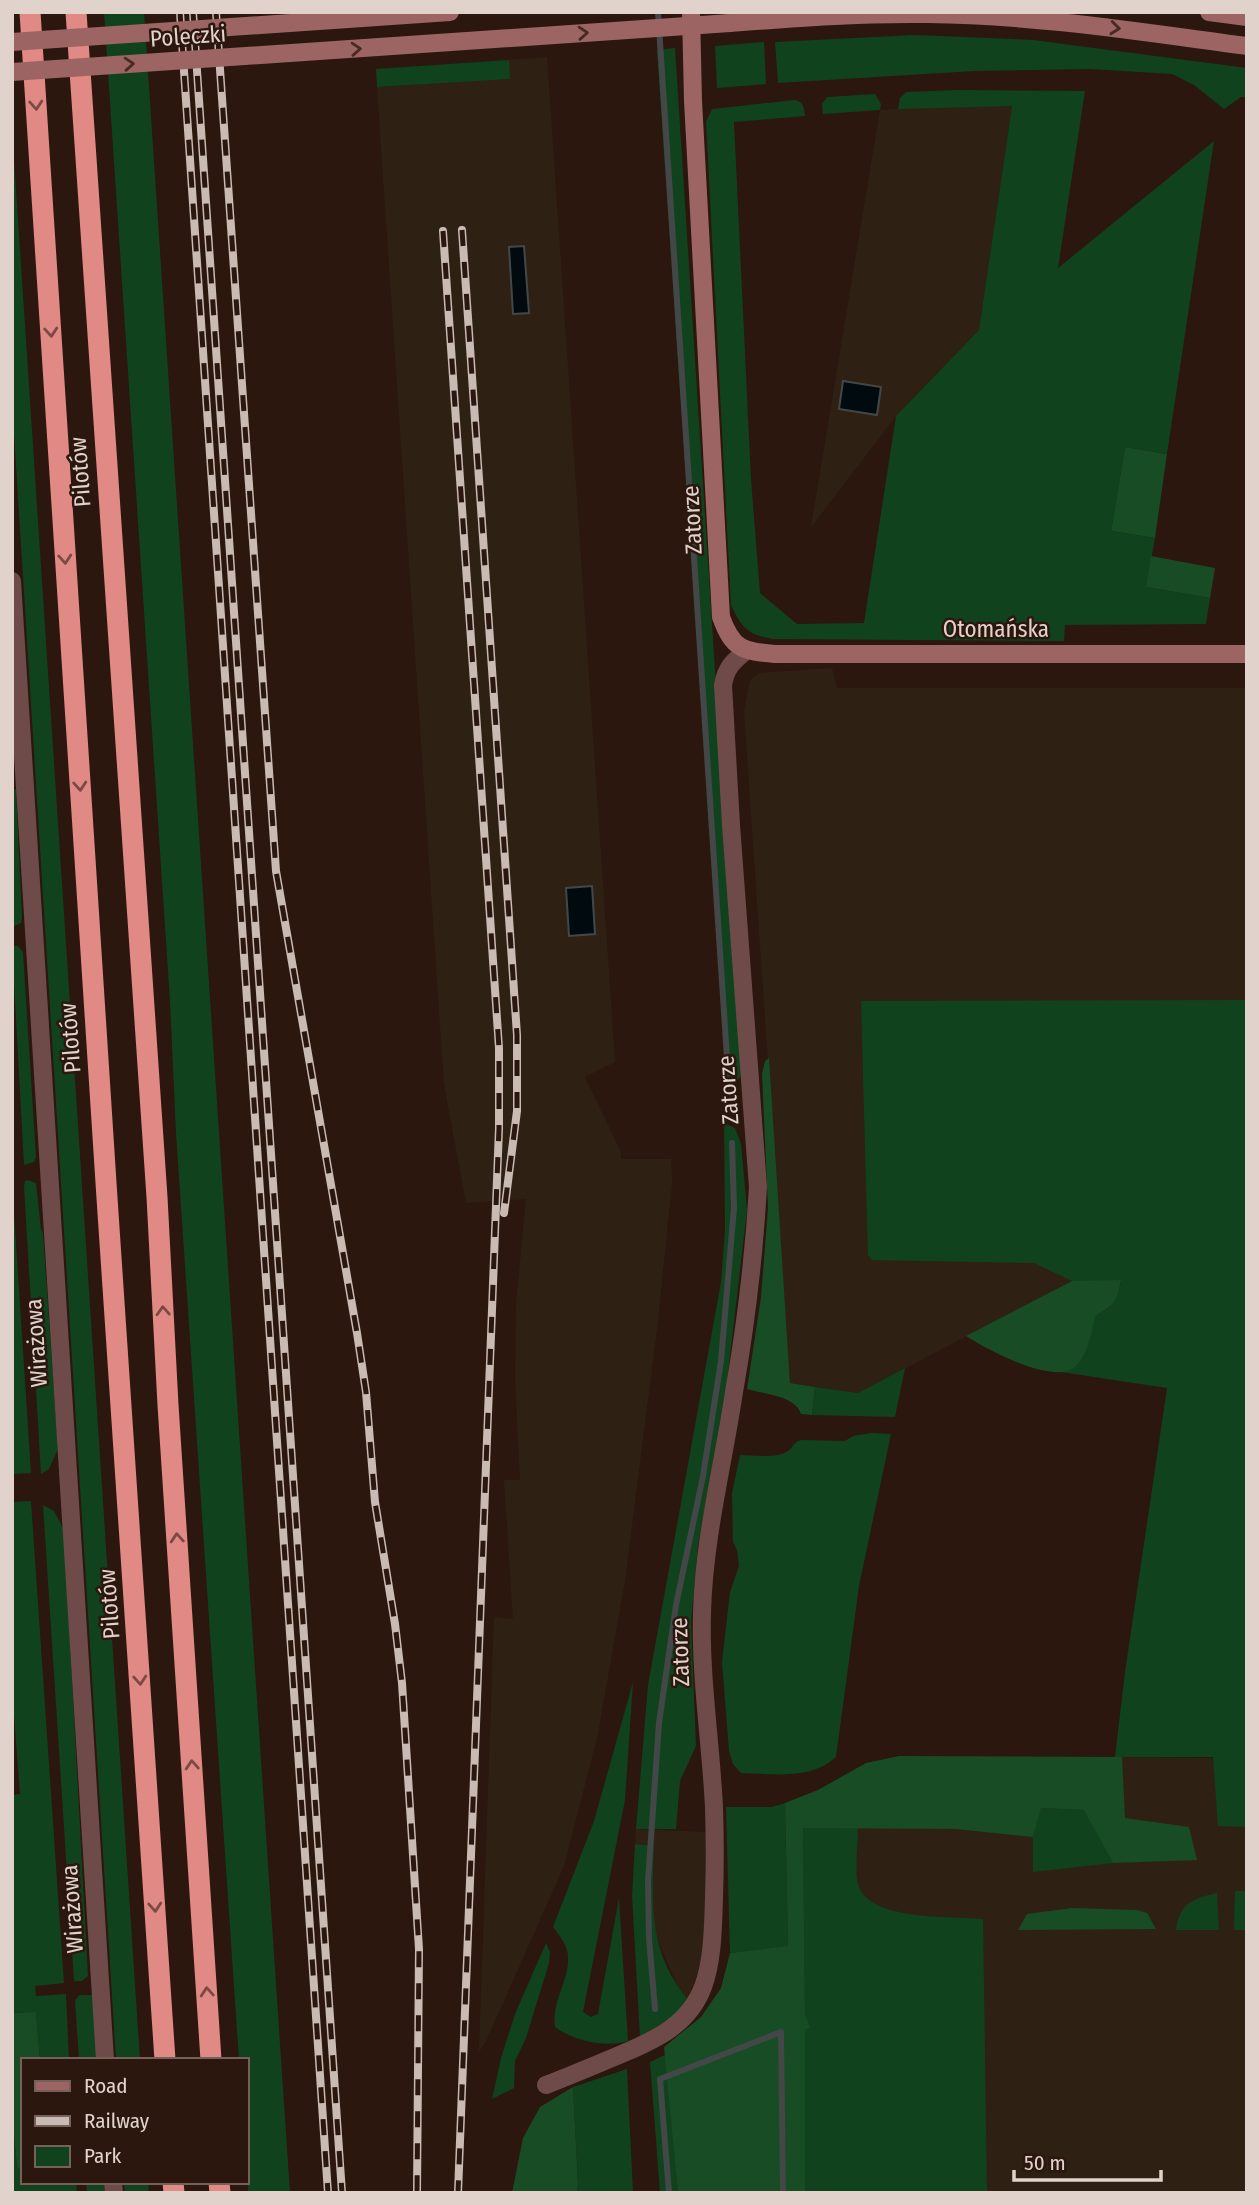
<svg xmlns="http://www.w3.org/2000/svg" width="1259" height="2205" viewBox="0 0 1259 2205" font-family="'Fira Sans Condensed',sans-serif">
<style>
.industrial{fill:#2e2114}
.green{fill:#10421e}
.forest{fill:#174c25}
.water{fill:#010b0f;stroke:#444748;stroke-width:2}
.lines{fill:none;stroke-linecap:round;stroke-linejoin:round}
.stream{stroke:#444748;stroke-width:6}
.street{stroke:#6e4b49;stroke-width:18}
.secondary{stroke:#9c6462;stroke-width:18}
.highway{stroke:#e08985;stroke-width:21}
.rail-casing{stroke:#c9bab3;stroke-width:8}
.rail{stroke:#2b170e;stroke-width:5;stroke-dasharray:16;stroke-linecap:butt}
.secondary-bridge{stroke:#9c6462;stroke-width:18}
.oneway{stroke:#472a23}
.oneway2{stroke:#7c4a44}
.labels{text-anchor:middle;stroke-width:5;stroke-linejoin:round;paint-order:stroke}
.street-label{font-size:23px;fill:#e1d3cc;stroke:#2b170e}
</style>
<rect width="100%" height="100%" fill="#2b170e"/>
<g class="industrial">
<path d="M547 57 615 1062 585 1077 621 1152V1159H671L672 1183 658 1321 625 1581 597 1738 564 1866 486 2041 479 2052 494 1617 513 1619 504 1480H520L515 1380 516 1304 526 1199 466 1203 444 1084 377 87 509 79V60Z"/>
<path d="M947 106H1012L979 330 896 416 811 527 880 110Z"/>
<path d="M832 668 837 688H1247V1280L1072 1281 858 1393 790 1383 744 711 750 680 759 673Z"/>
<path d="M899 1756 1247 1758V2193H792L785 1803 818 1790 866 1763Z"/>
<path d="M636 1829 708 1832 703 1960 688 2000 678 1987 655 1934 652 1914 654 1846 635 1844Z"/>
</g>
<g class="green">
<path d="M104 12H144L290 2193H248L247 2060H239L176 1133 170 1001Z"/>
<path d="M915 35 1033 40 1247 68V97H1241L1224 109 1194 85 1172 74 1090 69 974 71 778 83 775 42Z"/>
<path d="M764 42 766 84 717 88 715 46Z"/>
<path d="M675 48 741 1075 728 1098 657 50Z"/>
<path d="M509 60 510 79 377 87 376 69Z"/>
<path d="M959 90 1085 91 1058 268 1214 141 1167 454 1125 447 1111 531 1155 538 1146 587 1210 598 1206 624 1065 625 1064 641 772 639C747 634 742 628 731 605L706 122 712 109 795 100C804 102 804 108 805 116L734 122 751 479 760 593 797 624 864 623 896 416 979 330 1012 106 898 109 900 98 906 92Z"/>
<path d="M875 94 881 104 880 110 823 114 822 104 827 97Z"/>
<path d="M12 129 140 2060H116L12 401Z"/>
<path d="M16 789 22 918 21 923 12 927V790Z"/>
<path d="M12 946H18L23 952 36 1157 34 1162 24 1165Z"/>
<path d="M1247 1000V1827L1218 1826 1213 1757H1115L1125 1672 1167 1388 1061 1372C1088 1362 1088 1340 1096 1316 1116 1304 1116 1303 1121 1281H1072L1034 1263 872 1260 868 1255 861 1001Z"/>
<path d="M724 1123 735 1128 741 1144 747 1210 727 1382 698 1545 691 1622 696 1746 680 1781 676 1829H636L648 1685 721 1282 725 1230Z"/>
<path d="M28 1180 36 1183 41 1229 43 1233 58 1449 49 1469 41 1474 24 1186 25 1181Z"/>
<path d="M12 1182 31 1473 12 1474Z"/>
<path d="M905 1368 895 1417 812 1415 815 1387 858 1393Z"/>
<path d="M871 1433 891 1434 859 1586 836 1757C811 1780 773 1774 741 1773L733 1764 729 1751 722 1662 730 1592 739 1566 737 1550 733 1542 732 1493 740 1455C754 1455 776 1459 788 1451 794 1446 794 1442 801 1440L845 1441 853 1436Z"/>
<path d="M31 1501 64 1983 35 1986 36 1996 66 1994 69 2060H40L36 2012 12 2013V1795L20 1794 12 1689V1502Z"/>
<path d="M43 1505 54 1511 64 1530 88 1976 82 1981H74Z"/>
<path d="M633 1682 625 1800 583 2012 591 2017 598 2014 619 1898 628 2041C606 2048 574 2041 555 2027 551 2002 570 1979 568 1956 568 1946 559 1935 553 1927L594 1821Z"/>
<path d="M785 1803 788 1947 730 1953 726 1807H772Z"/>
<path d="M1040 1808 1085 1810 1113 1863 1033 1872V1837Z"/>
<path d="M803 1828H858C858 1843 854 1874 859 1887 872 1921 952 1916 983 1919L987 2193H805V2028H810L805 2013Z"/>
<path d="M635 1844 654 1846C652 1906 648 1950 688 2000L676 2015 640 2037 632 1896Z"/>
<path d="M1235 1891H1247V1930H1234Z"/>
<path d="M1217 1893 1219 1930H1176C1179 1903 1194 1898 1217 1893Z"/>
<path d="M546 1943 550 1952 549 1963 526 2038 515 2061 514 2088 492 2099 501 2058 515 2014Z"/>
<path d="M79 1995H93L97 2060H79L75 2001Z"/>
<path d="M667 2054 678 2193H660L650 2062Z"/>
<path d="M627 2069 633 2193H577L578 2183 573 2087Z"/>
<path d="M12 2116 17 2167 23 2171V2182H76L77 2193H12Z"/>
<path d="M86 2182H104L105 2193H87Z"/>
<path d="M124 2182H148L149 2193H125Z"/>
</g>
<g class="forest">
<path d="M1125 447 1167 454 1155 538 1111 531Z"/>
<path d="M1151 556 1215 568 1210 598 1146 587Z"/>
<path d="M769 1058 790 1383 815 1387 812 1415 801 1414C796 1396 763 1394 747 1389L761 1297 768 1208 762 1074 765 1061Z"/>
<path d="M1121 1280C1117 1303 1115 1304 1096 1316 1091 1332 1089 1353 1076 1366 1056 1387 986 1349 966 1336L1072 1281Z"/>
<path d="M899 1756 1122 1757 1125 1818 1189 1827 1197 1860 1113 1863 1084 1810 1041 1808 1033 1837 956 1829 803 1828 805 2013 810 2028 805 2029V2193H678L664 2047 701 2017 721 1988 730 1953 788 1946 785 1803 818 1790 866 1763Z"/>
<path d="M1072 1908 1137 1910 1147 1913 1156 1929 1018 1930 1027 1914Z"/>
<path d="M36 2012 40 2060H23V2171L17 2167 12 2116V2013Z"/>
<path d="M573 2087 578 2183 577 2193H512L523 2138 540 2107Z"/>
</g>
<g class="water">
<path d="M524 246 529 313 513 314 509 247Z"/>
<path d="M843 381 881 387 877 415 839 409Z"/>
<path d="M592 886 595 934 569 936 566 888Z"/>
</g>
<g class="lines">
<g class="stream">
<path d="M658 12 728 1073"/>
<path d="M655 2009 649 1938 648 1881 659 1723 676 1605 703 1476 721 1361 734 1208 732 1143"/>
<path d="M669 2193 660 2079 781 2032 783 2193"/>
</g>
<g class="street">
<path d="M12 581 105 2060"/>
<path d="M546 2085C572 2075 598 2064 624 2053 657 2039 689 2024 703 1987 713 1960 713 1926 714 1898 715 1868 715 1838 714 1808 711 1743 700 1677 702 1612 704 1538 723 1465 734 1392 746 1324 754 1256 758 1187L731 825 723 685C726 668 732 662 746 651"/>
<path d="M113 2182 114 2193"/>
</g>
<g class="secondary">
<path d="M691 12 693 101 721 617C733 650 743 651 775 654H1247"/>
<path d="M1209 12 1247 17"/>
<path d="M730 23C796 18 861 13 927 14 1035 15 1141 32 1247 46"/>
</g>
<g class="highway">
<path d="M30 12 107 1198 165 2060"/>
<path d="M76 12 157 1197 168 1405 211 2060"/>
<path d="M173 2182 174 2193"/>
<path d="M219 2182 220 2193"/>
</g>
<defs>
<g id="rail">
<path d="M180 12 328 2193"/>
<path d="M193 12 342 2193"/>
<path d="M216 12 276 871 357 1333 366 1392 375 1502 395 1624 402 1683 419 1949 417 2193"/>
<path d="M462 230 517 1035V1111L504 1213"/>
<path d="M443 231 499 1048V1128L458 2193"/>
</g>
</defs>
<use href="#rail" class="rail-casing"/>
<use href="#rail" class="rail"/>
<g class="secondary-bridge">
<path d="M12 42 450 12"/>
<path d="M12 72 730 23"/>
</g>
</g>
<defs><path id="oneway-chevron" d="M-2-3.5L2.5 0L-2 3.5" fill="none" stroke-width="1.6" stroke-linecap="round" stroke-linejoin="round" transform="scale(1.75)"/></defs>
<g class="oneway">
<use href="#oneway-chevron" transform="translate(1115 28) rotate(6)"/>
<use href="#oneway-chevron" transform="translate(583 33) rotate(-4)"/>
<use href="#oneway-chevron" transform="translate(356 49) rotate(-4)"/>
<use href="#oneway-chevron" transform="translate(129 64) rotate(-4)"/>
</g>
<g class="oneway2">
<use href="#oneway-chevron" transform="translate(36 105) rotate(86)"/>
<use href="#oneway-chevron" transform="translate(51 332) rotate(86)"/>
<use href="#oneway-chevron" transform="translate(65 559) rotate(86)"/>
<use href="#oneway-chevron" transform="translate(80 786) rotate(86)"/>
<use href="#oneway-chevron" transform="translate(163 1311) rotate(-93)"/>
<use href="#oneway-chevron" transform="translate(177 1538) rotate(-94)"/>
<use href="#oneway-chevron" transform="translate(140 1680) rotate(86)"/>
<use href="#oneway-chevron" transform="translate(192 1765) rotate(-94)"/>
<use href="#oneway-chevron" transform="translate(155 1907) rotate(86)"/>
<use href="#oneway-chevron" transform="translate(207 1992) rotate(-94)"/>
</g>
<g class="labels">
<g class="street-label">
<text transform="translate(188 36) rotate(-4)" y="8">Poleczki</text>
<text transform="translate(80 472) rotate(-94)" y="8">Pilotów</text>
<text transform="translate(692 520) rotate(-93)" y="8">Zatorze</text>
<text x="996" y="637">Otomańska</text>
<text transform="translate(70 1038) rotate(-94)" y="8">Pilotów</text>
<text transform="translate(728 1090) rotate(-94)" y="8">Zatorze</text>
<text transform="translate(36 1343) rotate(-94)" y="8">Wirażowa</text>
<text transform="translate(109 1604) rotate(-94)" y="8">Pilotów</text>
<text transform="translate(680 1652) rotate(-92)" y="8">Zatorze</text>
<text transform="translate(72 1909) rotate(-94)" y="8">Wirażowa</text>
</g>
</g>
<rect width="1259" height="2205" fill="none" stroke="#e1d3cc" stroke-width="28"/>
<rect x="21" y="2058" width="228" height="126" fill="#2b170e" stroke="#74625a" stroke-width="2"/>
<rect x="35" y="2081" width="35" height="10" fill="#9c6462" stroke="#74625a" stroke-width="2"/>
<text x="84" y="2093" font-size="21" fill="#e1d3cc">Road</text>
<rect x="35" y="2116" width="35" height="10" fill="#c9bab3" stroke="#74625a" stroke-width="2"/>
<text x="84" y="2128" font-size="21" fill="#e1d3cc">Railway</text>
<rect x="35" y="2146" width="35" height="21" fill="#10421e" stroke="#74625a" stroke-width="2"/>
<text x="84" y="2163" font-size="21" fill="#e1d3cc">Park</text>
<path d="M1014 2170v10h147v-10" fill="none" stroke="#e1d3cc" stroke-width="3.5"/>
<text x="1024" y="2170" font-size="21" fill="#e1d3cc" stroke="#2b170e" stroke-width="5" paint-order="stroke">50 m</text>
</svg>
